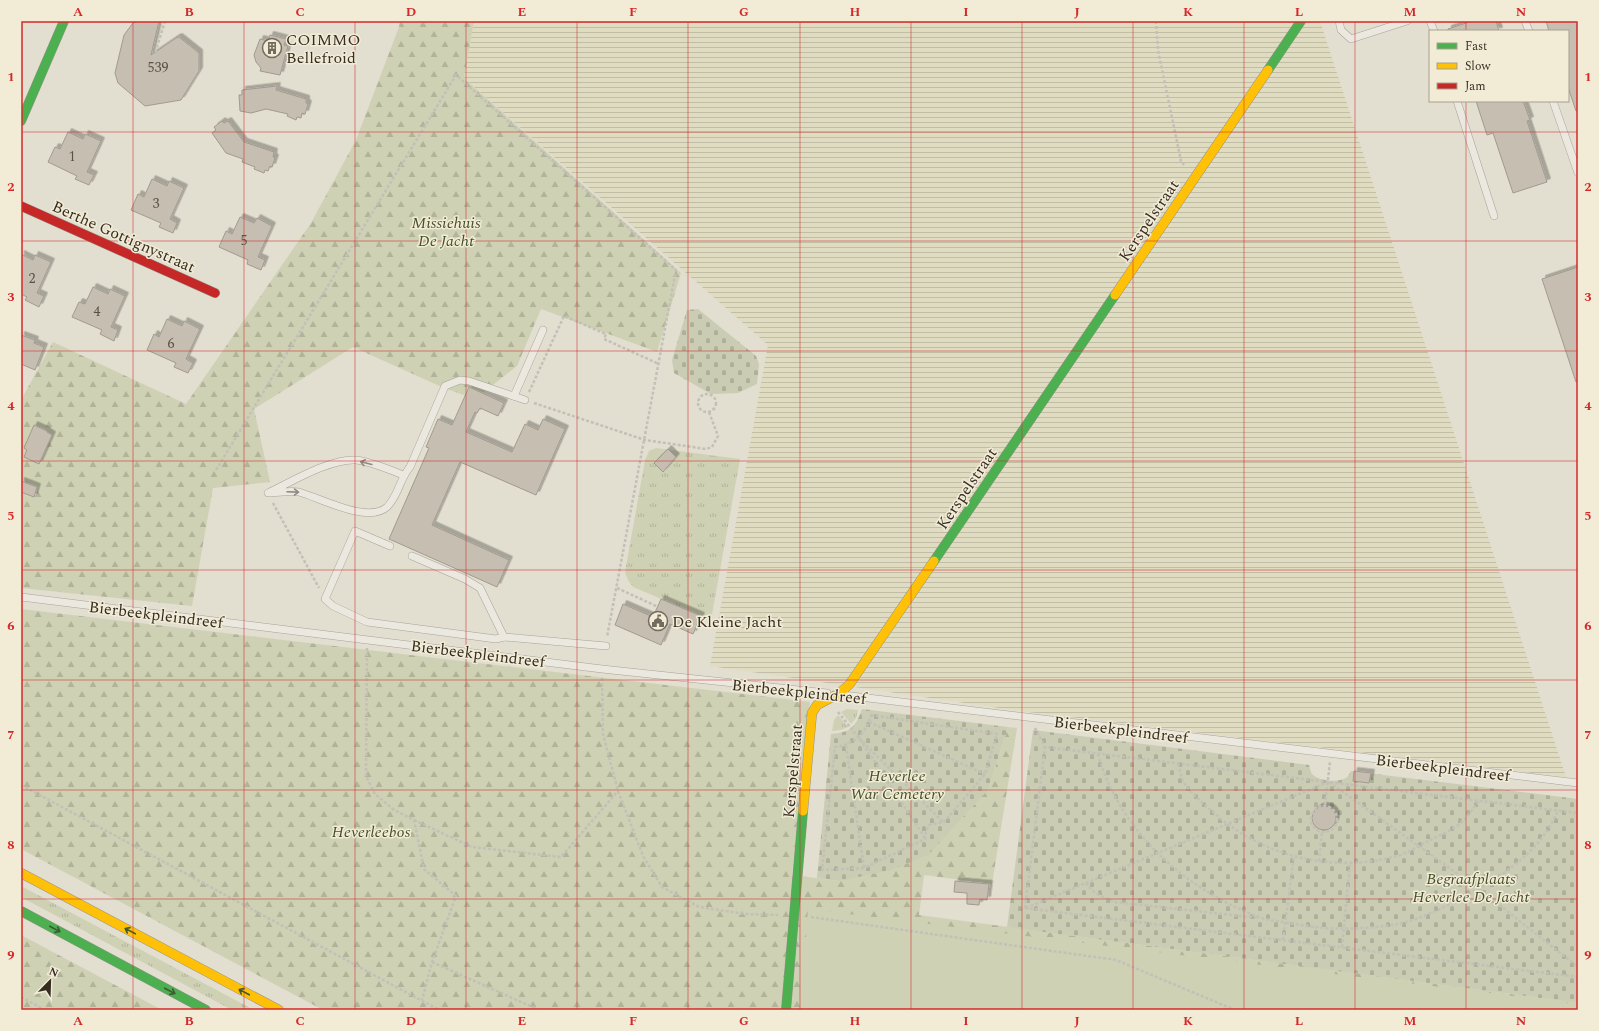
<svg xmlns="http://www.w3.org/2000/svg" width="1599" height="1031" viewBox="0 0 1599 1031" font-family="Spectral,serif">
<style>
.farmland{fill:url(#farmland-rules)}
.grass{fill:url(#grass-tufts)}
.forest{fill:url(#forest-firs)}
.cemetery{fill:url(#cemetery-stones)}
.park{fill:#cfd1b4}
.building{fill:#c6beb1;stroke:#a29a8f;filter:url(#shadow)}
.lines{fill:none;stroke-linecap:round;stroke-linejoin:round}
.lane-casing{stroke:#a8a398;stroke-width:8}
.fast-casing{stroke:#979388;stroke-width:10}
.slow-casing{stroke:#979388;stroke-width:10}
.jam-casing{stroke:#979388;stroke-width:10}
.path{stroke:#c3c0b7;stroke-width:2.5;stroke-dasharray:3 2;stroke-linecap:butt}
.lane{stroke:#ebe8e0;stroke-width:7}
.fast{stroke:#4caf50;stroke-width:9}
.slow{stroke:#ffc107;stroke-width:9}
.jam{stroke:#c62828;stroke-width:9}
.oneway{stroke:#908a80}
.oneway2{stroke:#3e5a31}
.grid{fill:none;stroke:#d62828;stroke-width:1;stroke-opacity:0.55}
.labels{text-anchor:middle;stroke-width:3;stroke-linejoin:round;paint-order:stroke}
.number-label{font-size:14px;fill:#5a5145}
.poi-label{font-size:16px;fill:#362d21;stroke:#f2ecd7;text-anchor:start}
.street-label{font-size:16px;fill:#362d21;stroke:#f2ecd7}
.park-label{font-size:16px;font-style:italic;fill:#44502a;stroke:#f2ecd7}
.neatline{fill:none;stroke:#d62828;stroke-width:1.5}
.grid-label{font-size:13px;text-anchor:middle;font-weight:bold;fill:#d62828}
</style>
<defs>
<pattern id="farmland-rules" width="6" height="5" patternUnits="userSpaceOnUse"><rect width="6" height="5" fill="#e0dcc2"/><path d="M0 2.5h6" fill="none" stroke="#c1bda6"/></pattern>
<pattern id="grass-tufts" width="24" height="20" patternUnits="userSpaceOnUse"><rect width="24" height="20" fill="#cfd1b4"/><path d="M3 7l-1-3M5 7V3M7 7l1-3M15 17l-1-3M17 17v-4M19 17l1-3" fill="none" stroke="#b2b49a"/></pattern>
<pattern id="forest-firs" width="22" height="20" patternUnits="userSpaceOnUse"><rect width="22" height="20" fill="#cfd1b4"/><path d="M5 1l3.5 6h-7zM16 11l3.5 6h-7z" fill="#b2b49a"/></pattern>
<pattern id="cemetery-stones" width="16" height="16" patternUnits="userSpaceOnUse"><rect width="16" height="16" fill="#caccb3"/><path d="M2 7V4a2 2 0 0 1 4 0v3zM10 15v-3a2 2 0 0 1 4 0v3z" fill="#aeb09a"/></pattern>
<filter id="shadow"><feDropShadow dx="3.5" dy="-3.5" stdDeviation="0" flood-color="#0004"/></filter>
</defs>
<rect width="100%" height="100%" fill="#e2ded0"/>
<path class="farmland" d="M474 21H1320L1566 777 1020 711 710 666 768 345 464 78Z"/>
<g class="grass">
<path d="M656 448 740 459 711 620 633 587 628 580 625 572 645 460 649 451Z"/>
<path d="M847 709 858 710 856 718 851 724 841 712Z"/>
<path d="M838 715 848 727 841 730 832 731 834 720Z"/>
<path d="M21 886 254 1010H232L21 897Z"/>
</g>
<g class="forest">
<path d="M400 21H474L464 78 681 273 657 352 541 309 517 366 475 399 444 388 353 347 254 409 270 482 213 488 192 606 21 588V400L53 342 186 404 311 223 356 140 399 27Z"/>
<path d="M21 609 810 702 792 875 839 881 988 790 1008 727 1017 728 992 884 924 875 919 915 1578 1003V1010H323L21 849Z"/>
<path d="M21 935 162 1010H21Z"/>
</g>
<g class="cemetery">
<path d="M698 309 756 356 759 364 757 384 738 393 711 394 674 373 672 360 687 310Z"/>
<path d="M862 709 1008 727 988 790 928 855 891 870 839 881 817 878 831 734C851 732 855 728 862 709Z"/>
<path d="M1033 730 1309 765C1310 768 1310 771 1312 774 1318 781 1338 783 1346 778 1348 777 1350 773 1351 771L1578 799V1003L1007 927Z"/>
</g>
<path class="park" d="M808 909 1578 1004V1010H801Z"/>
<g class="building">
<path d="M138 21H159L151 55 176 38 179 37 199 53V71L181 100 145 106 118 83 115 73 124 35 133 23Z"/>
<path d="M1472 21H1496L1499 31H1448V29Z"/>
<path d="M1546 21H1578V111H1576L1568 87V31H1549Z"/>
<path d="M270 35 286 39 284 45 288 46 280 75 260 71 261 68 256 62 254 55 260 39 268 41Z"/>
<path d="M277 86 276 90 306 99V103L308 104 305 114 302 113 301 118 297 117 296 120 287 116 288 114 266 109 251 113 240 111 239 95H242V90Z"/>
<path d="M1476 101H1523L1530 120 1527 121 1547 182 1513 193 1493 133 1487 135Z"/>
<path d="M222 121 224 123 228 121 244 142 274 152 273 157 275 158 272 167 270 166 268 171 265 170 264 173 254 169 255 167 242 162 243 159 226 153 212 133 216 130 214 127Z"/>
<path d="M68 132 83 139 85 134 101 141 87 172 94 175 89 185 75 179 77 176 48 162 55 147 60 149Z"/>
<path d="M152 179 167 186 169 181 184 188 170 219 177 223 173 233 159 227 161 223 131 210 138 194 144 197Z"/>
<path d="M240 217 254 223 257 218 272 226 258 257 265 260 261 270 247 264 248 260 219 247 226 231 232 234Z"/>
<path d="M21 254 33 260 35 255 51 262 37 293 44 296 39 307 25 300 27 297 21 294Z"/>
<path d="M1578 267V381L1576 382 1542 279Z"/>
<path d="M93 287 108 294 110 289 125 296 111 327 118 330 114 341 100 334 102 330 72 317 79 302 85 304Z"/>
<path d="M167 319 182 326 184 321 200 329 186 359 193 363 188 373 174 367 176 363 147 350 154 334 159 337Z"/>
<path d="M21 335 35 340 34 343 44 347 35 370 21 364Z"/>
<path d="M469 387 504 403 498 416 480 408 477 413 475 412 466 432 512 452 525 424 538 430 543 419 565 429 536 495 460 462 432 525 509 560 497 587 389 539 429 448 426 447 438 419 452 425Z"/>
<path d="M34 425 47 431V432L52 435 39 464 24 457 27 450 24 448Z"/>
<path d="M668 449 676 457 663 472 654 463Z"/>
<path d="M21 481 37 487 34 497 21 492Z"/>
<path d="M661 599 701 616 693 634 670 624 661 645 615 625 623 604 653 617Z"/>
<path d="M1354 771 1371 773 1369 783 1353 781Z"/>
<circle cx="1324" cy="818" r="12"/>
<path d="M955 881 989 884 987 900 980 899 979 905 967 904V893L954 892Z"/>
</g>
<g class="lines">
<defs>
<g id="lane">
<path d="M1339 21 1341 30 1351 39 1407 21"/>
<path d="M1430 21 1434 31"/>
<path d="M1525 21 1529 31"/>
<path d="M1457 101 1494 216"/>
<path d="M1553 101 1578 173"/>
<path d="M514 396 543 330"/>
<path d="M403 475C388 469 372 462 356 460 331 458 291 482 268 493 277 493 290 490 299 492 320 498 368 524 387 507 399 495 399 480 410 467L445 386 460 380 469 381 525 400"/>
<path d="M390 546 355 531 325 599 333 606 367 622 496 639 504 637"/>
<path d="M412 556 465 579 480 588 504 637 606 646"/>
<path d="M21 597 602 669 827 693"/>
<path d="M843 695 1578 783"/>
</g>
<g id="fast">
<path d="M1268 70 1301 21"/>
<path d="M21 121 64 21"/>
<path d="M934 561 1115 295"/>
<path d="M21 911 206 1010"/>
<path d="M786 1010 803 811"/>
</g>
<g id="slow">
<path d="M1115 295 1268 70"/>
<path d="M803 811 812 713 817 705 838 694 849 685 934 561"/>
<path d="M21 873 279 1010"/>
</g>
<path id="jam" d="M21 206 215 293"/>
</defs>
<use href="#lane" class="lane-casing"/>
<use href="#fast" class="fast-casing"/>
<use href="#slow" class="slow-casing"/>
<use href="#jam" class="jam-casing"/>
<g class="path">
<path d="M1156 21 1158 50 1181 161 1184 165"/>
<path d="M154 57 165 21"/>
<path d="M529 392 564 316 606 334 604 339 659 364"/>
<circle cx="707" cy="403" r="9"/>
<path d="M534 403 645 440 706 449 712 447 718 436 709 412"/>
<path d="M216 470 456 75 676 270 607 637"/>
<path d="M273 503 319 588"/>
<path d="M617 588 656 606"/>
<path d="M367 648 366 776 375 794 394 810 414 820 424 869 456 896 432 962 422 1000"/>
<path d="M602 678 603 734 618 791 643 856 662 887 699 907 746 914 778 915"/>
<path d="M838 712 859 738"/>
<path d="M871 715 997 734 985 774 944 822 929 825 926 831 925 839 864 868 822 870 835 747C853 745 866 734 871 715Z"/>
<path d="M869 722 985 774"/>
<path d="M1035 728 1045 747"/>
<path d="M846 746 864 868"/>
<path d="M1098 754C1119 831 1186 890 1259 917 1267 920 1275 921 1283 922 1309 927 1334 930 1361 928 1376 927 1392 926 1406 922 1428 916 1449 905 1469 894 1496 880 1529 858 1546 832 1551 826 1554 818 1558 811"/>
<path d="M1178 764C1180 770 1181 776 1183 781 1189 793 1210 809 1220 818 1269 858 1335 873 1397 856 1408 853 1419 846 1430 840 1441 835 1455 829 1464 820 1469 815 1474 807 1479 801"/>
<path d="M1329 782 1479 889 1578 967"/>
<path d="M21 785 439 1010"/>
<path d="M1325 805 1330 762"/>
<circle cx="1324" cy="819" r="13"/>
<path d="M414 820 472 847 561 857 618 791"/>
<path d="M925 838 859 738 943 822"/>
<path d="M1319 861 1322 832"/>
<path d="M1086 883C1092 893 1104 898 1115 902L1258 918"/>
<path d="M1025 908 1045 747 1578 813"/>
<path d="M1025 908 1578 977"/>
<path d="M1026 908 1328 782"/>
<path d="M811 917 1116 960 1235 1010"/>
<path d="M1283 940 1294 856"/>
<path d="M1342 947 1350 864"/>
<path d="M432 962 539 1010"/>
<path d="M21 997 45 1010"/>
</g>
<use href="#lane" class="lane"/>
<use href="#fast" class="fast"/>
<use href="#slow" class="slow"/>
<use href="#jam" class="jam"/>
</g>
<defs><path id="oneway-shaft" d="M-6 0H5M1.5-3L5.5 0L1.5 3" fill="none" stroke-width="1.6" stroke-linecap="round" stroke-linejoin="round"/></defs>
<g class="oneway">
<use href="#oneway-shaft" transform="translate(366 463) rotate(-166)"/>
<use href="#oneway-shaft" transform="translate(293 492) rotate(2)"/>
</g>
<g class="oneway2">
<use href="#oneway-shaft" transform="translate(55 929) rotate(28)"/>
<use href="#oneway-shaft" transform="translate(130 931) rotate(-152)"/>
<use href="#oneway-shaft" transform="translate(170 991) rotate(28)"/>
<use href="#oneway-shaft" transform="translate(244 992) rotate(-152)"/>
</g>
<path class="grid" d="M133 21V1010M244 21V1010M355 21V1010M466 21V1010M577 21V1010M688 21V1010M800 21V1010M911 21V1010M1022 21V1010M1133 21V1010M1244 21V1010M1355 21V1010M1466 21V31M1466 101V1010M21 132H1578M21 241H1578M21 351H1578M21 461H1578M21 570H1578M21 680H1578M21 790H1578M21 899H1578"/>
<defs>
<symbol id="building-ring" viewBox="-11 -11 22 22"><circle r="9.5" fill="#f2ecd7" stroke="#726b5e" stroke-width="1.5"/><path d="M-4-6H4V6H1V3H-1V6H-4ZM-2.5-4.3h1.7v1.8h-1.7ZM.8-4.3h1.7v1.8H.8ZM-2.5-1h1.7V.8h-1.7ZM.8-1h1.7V.8H.8Z" fill="#726b5e"/></symbol>
<symbol id="civic-ring" viewBox="-11 -11 22 22"><circle r="9.5" fill="#f2ecd7" stroke="#726b5e" stroke-width="1.5"/><path d="M-.6-6.5H3V-4.5H.6V-3L4-1V1h2V6H-6V1h2V-1L-.6-3ZM-1.2 2.5V6h2.4V2.5Z" fill="#726b5e"/></symbol>
</defs>
<g fill-rule="evenodd">
<use href="#building-ring" x="261" y="37" width="22" height="22"/>
<use href="#civic-ring" x="647" y="610" width="22" height="22"/>
</g>
<g class="labels">
<g class="number-label">
<text x="158" y="72">539</text>
<text x="72" y="161">1</text>
<text x="156" y="208">3</text>
<text x="244" y="245">5</text>
<text x="32" y="283">2</text>
<text x="97" y="316">4</text>
<text x="171" y="348">6</text>
</g>
<g class="poi-label">
<text x="286" y="45">COIMMO<tspan x="286" dy="18">Bellefroid</tspan></text>
<text x="672" y="627">De Kleine Jacht</text>
</g>
<g class="street-label">
<text transform="translate(1148 220) rotate(-56)" y="6">Kerspelstraat</text>
<text transform="translate(124 236) rotate(24)" y="6">Berthe Gottignystraat</text>
<text transform="translate(966 488) rotate(-56)" y="6">Kerspelstraat</text>
<text transform="translate(156 614) rotate(7)" y="6">Bierbeekpleindreef</text>
<text transform="translate(478 653) rotate(7)" y="6">Bierbeekpleindreef</text>
<text transform="translate(799 691) rotate(6)" y="6">Bierbeekpleindreef</text>
<text transform="translate(1121 729) rotate(7)" y="6">Bierbeekpleindreef</text>
<text transform="translate(1443 767) rotate(7)" y="6">Bierbeekpleindreef</text>
<text transform="translate(792 771) rotate(-85)" y="6">Kerspelstraat</text>
</g>
<g class="park-label">
<text x="446" y="228">Missiehuis<tspan x="446" dy="18">De Jacht</tspan></text>
<text x="897" y="781">Heverlee<tspan x="897" dy="18">War Cemetery</tspan></text>
<text x="371" y="837">Heverleebos</text>
<text x="1471" y="884">Begraafplaats<tspan x="1471" dy="18">Heverlee De Jacht</tspan></text>
</g>
</g>
<rect width="1599" height="1031" fill="none" stroke="#f2ecd7" stroke-width="44"/>
<rect x="1429" y="30" width="140" height="72" fill="#f2ecd7" stroke="#a7a08e"/>
<rect x="1437" y="43" width="20" height="6" fill="#4caf50" stroke="#a7a08e"/>
<text x="1465" y="50" font-size="12" fill="#362d21">Fast</text>
<rect x="1437" y="63" width="20" height="6" fill="#ffc107" stroke="#a7a08e"/>
<text x="1465" y="70" font-size="12" fill="#362d21">Slow</text>
<rect x="1437" y="83" width="20" height="6" fill="#c62828" stroke="#a7a08e"/>
<text x="1465" y="90" font-size="12" fill="#362d21">Jam</text>
<g transform="translate(50 981) rotate(23)" stroke="#f2ecd7" stroke-width="3" paint-order="stroke">
<path d="M0-3L7 15L0 10L-7 15Z" fill="#362d21"/>
<text y="-6" font-size="11" font-weight="bold" text-anchor="middle" fill="#362d21">N</text>
</g>
<rect x="22" y="22" width="1555" height="987" class="neatline"/>
<g class="grid-label">
<text x="78" y="16">A</text>
<text x="189" y="16">B</text>
<text x="300" y="16">C</text>
<text x="411" y="16">D</text>
<text x="522" y="16">E</text>
<text x="633" y="16">F</text>
<text x="744" y="16">G</text>
<text x="855" y="16">H</text>
<text x="966" y="16">I</text>
<text x="1077" y="16">J</text>
<text x="1188" y="16">K</text>
<text x="1299" y="16">L</text>
<text x="1410" y="16">M</text>
<text x="1521" y="16">N</text>
<text x="11" y="81">1</text>
<text x="1588" y="81">1</text>
<text x="11" y="191">2</text>
<text x="1588" y="191">2</text>
<text x="11" y="301">3</text>
<text x="1588" y="301">3</text>
<text x="11" y="410">4</text>
<text x="1588" y="410">4</text>
<text x="11" y="520">5</text>
<text x="1588" y="520">5</text>
<text x="11" y="630">6</text>
<text x="1588" y="630">6</text>
<text x="11" y="739">7</text>
<text x="1588" y="739">7</text>
<text x="11" y="849">8</text>
<text x="1588" y="849">8</text>
<text x="11" y="959">9</text>
<text x="1588" y="959">9</text>
<text x="78" y="1025">A</text>
<text x="189" y="1025">B</text>
<text x="300" y="1025">C</text>
<text x="411" y="1025">D</text>
<text x="522" y="1025">E</text>
<text x="633" y="1025">F</text>
<text x="744" y="1025">G</text>
<text x="855" y="1025">H</text>
<text x="966" y="1025">I</text>
<text x="1077" y="1025">J</text>
<text x="1188" y="1025">K</text>
<text x="1299" y="1025">L</text>
<text x="1410" y="1025">M</text>
<text x="1521" y="1025">N</text>
</g>
</svg>
